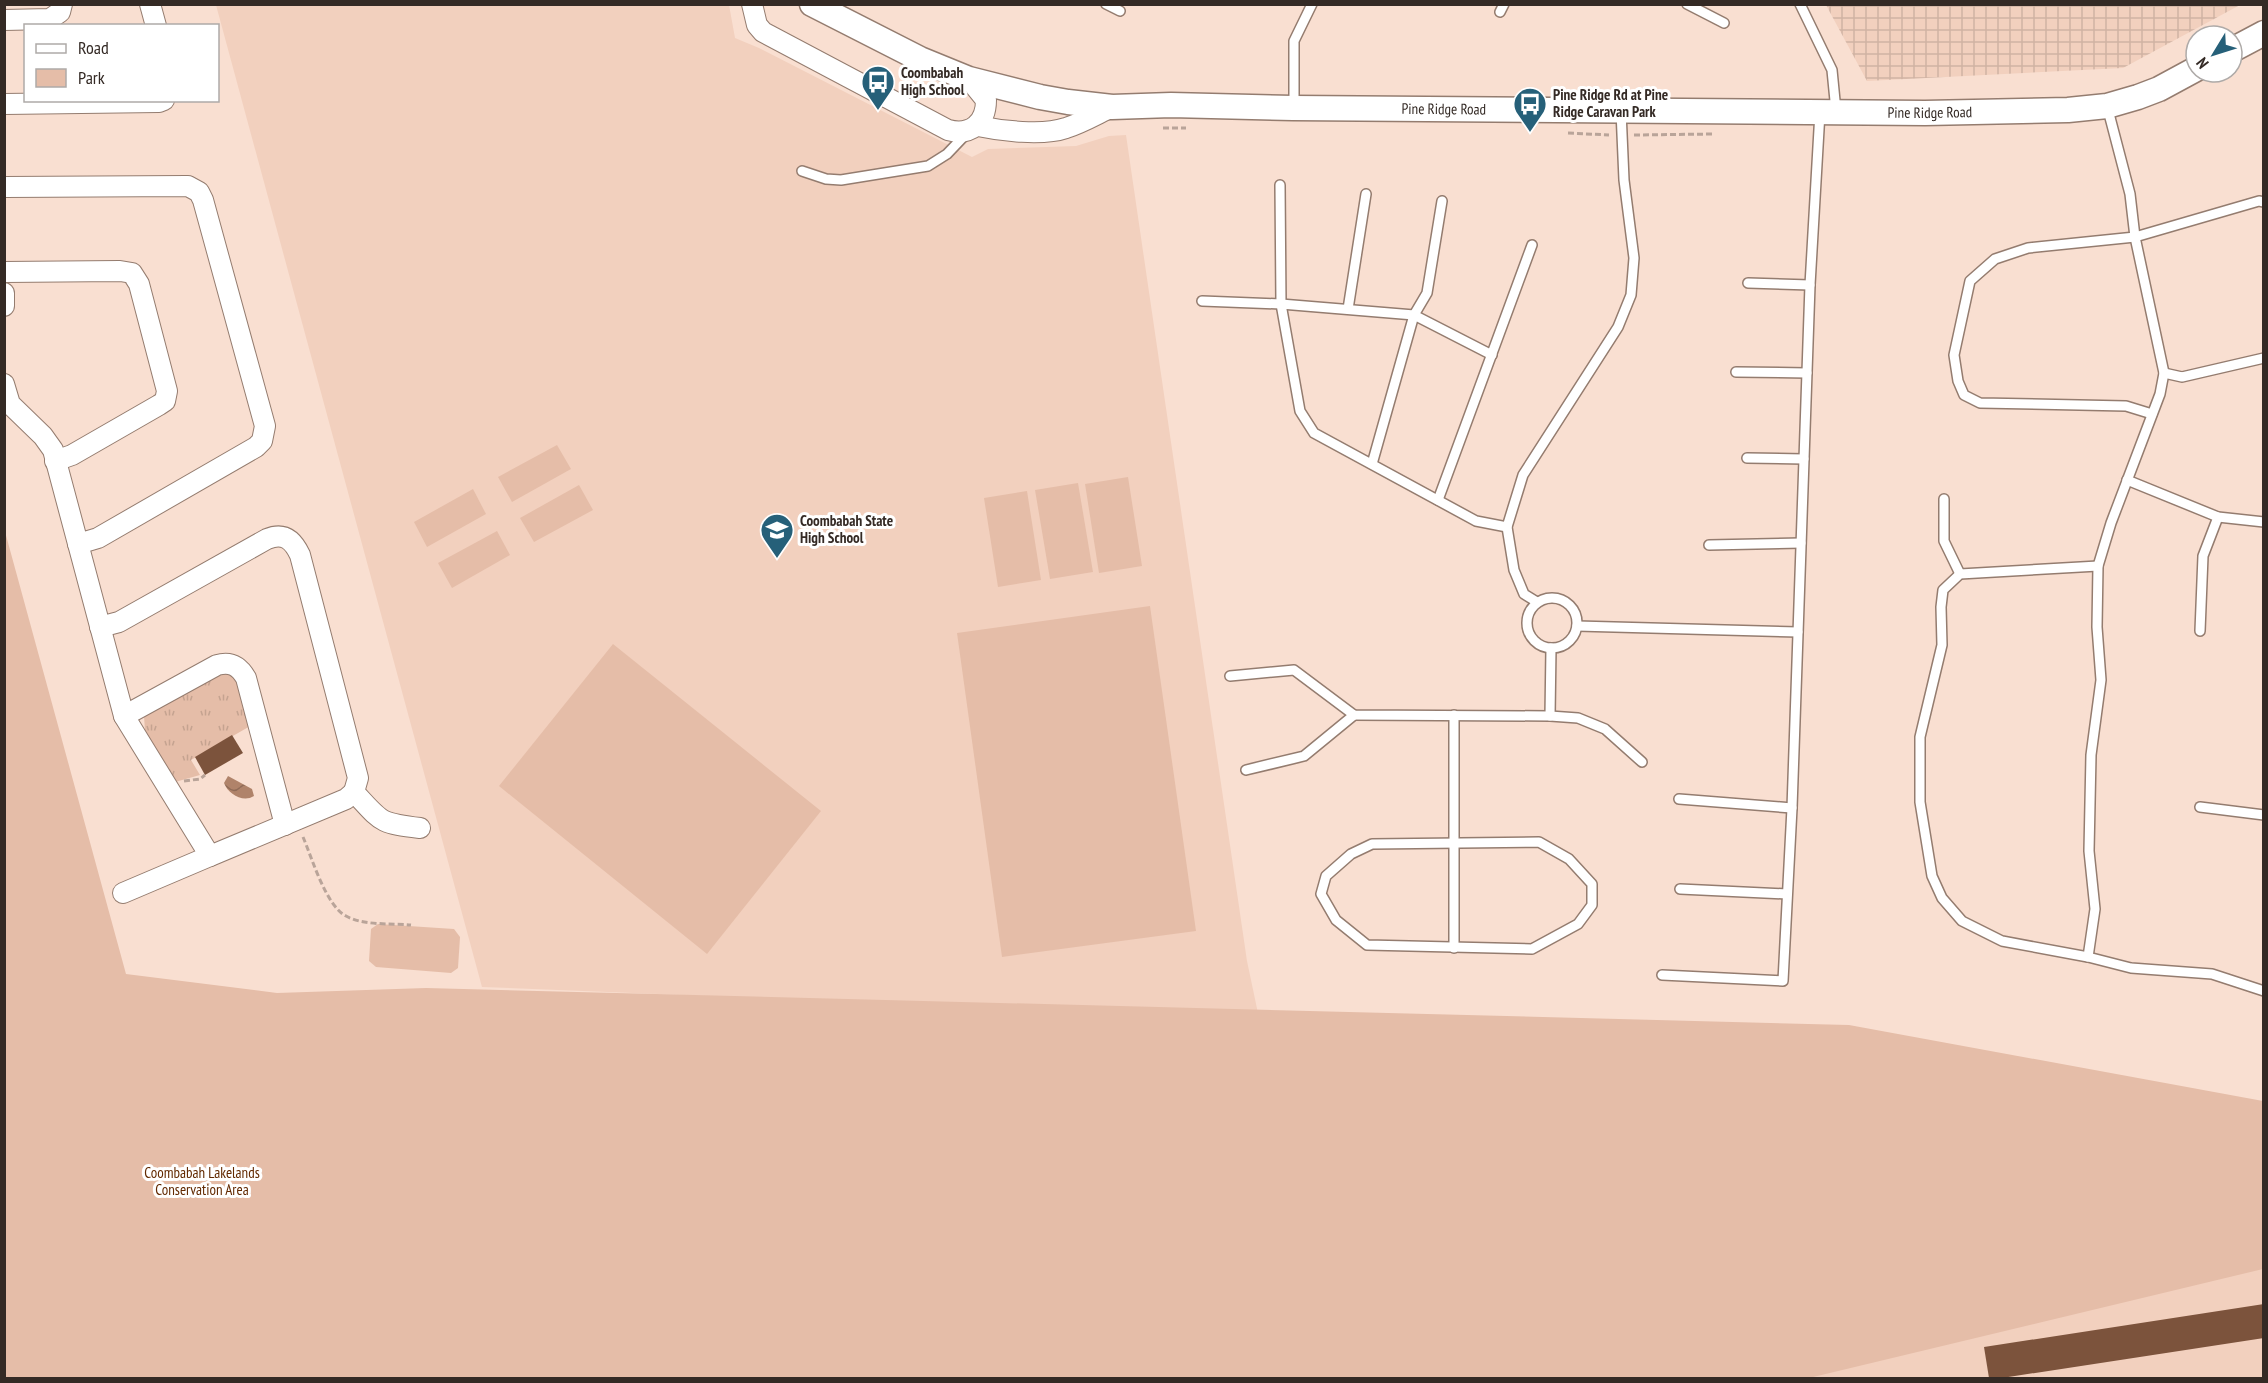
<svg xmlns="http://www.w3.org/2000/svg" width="2268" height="1383" viewBox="0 0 2268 1383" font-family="'PT Sans Narrow',sans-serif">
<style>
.built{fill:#f2d0be}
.industrial{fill:url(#industrial-grid)}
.grass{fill:url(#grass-tufts)}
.park{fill:#e5bda8}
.water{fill:url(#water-waves)}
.building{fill:#7c533c}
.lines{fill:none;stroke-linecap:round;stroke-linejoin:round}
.service-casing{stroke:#947c6f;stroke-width:12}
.minor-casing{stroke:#947c6f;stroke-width:22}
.tertiary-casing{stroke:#947c6f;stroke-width:27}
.path{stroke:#b9a499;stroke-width:3;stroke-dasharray:6 3;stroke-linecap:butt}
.service{stroke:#fff;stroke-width:9}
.minor{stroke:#fff;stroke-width:20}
.tertiary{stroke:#fff;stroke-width:24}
.labels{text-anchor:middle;stroke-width:6;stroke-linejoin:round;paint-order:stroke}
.poi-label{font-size:15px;font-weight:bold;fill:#342a25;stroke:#fff;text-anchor:start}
.street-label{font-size:15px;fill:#342a25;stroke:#fff}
.park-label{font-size:15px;fill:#622900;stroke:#fff}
</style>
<defs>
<pattern id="industrial-grid" width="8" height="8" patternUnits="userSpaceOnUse" patternTransform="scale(1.5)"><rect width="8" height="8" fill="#f2d0be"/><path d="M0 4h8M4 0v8" fill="none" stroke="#d0b3a3"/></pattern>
<pattern id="grass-tufts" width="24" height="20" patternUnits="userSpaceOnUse" patternTransform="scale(1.5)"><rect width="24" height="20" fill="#e5bda8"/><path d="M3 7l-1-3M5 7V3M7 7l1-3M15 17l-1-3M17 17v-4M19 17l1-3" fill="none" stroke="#c5a390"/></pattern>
<pattern id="water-waves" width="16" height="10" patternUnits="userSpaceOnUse" patternTransform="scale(1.5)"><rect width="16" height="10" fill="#b0836a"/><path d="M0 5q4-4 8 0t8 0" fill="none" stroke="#906b57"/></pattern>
</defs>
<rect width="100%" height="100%" fill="#f9dfd1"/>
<g class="built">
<path d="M216 5H729L735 38 759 48 972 157 988 149 1076 146 1109 136 1126 135 1247 961 1259 1018 482 987Z"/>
<path d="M2263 1266V1378H1739Z"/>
</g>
<path class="industrial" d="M1826 5H2240L2123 68 1867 81Z"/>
<path class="grass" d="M218 670 234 672 252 725 191 760 200 775 175 782 145 731 144 716Z"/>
<g class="park">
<path d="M557 445 571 469 512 502 498 477Z"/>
<path d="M1128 477 1142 566 1099 573 1085 484Z"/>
<path d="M1078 483 1093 572 1050 579 1035 490Z"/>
<path d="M579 485 593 510 534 542 520 518Z"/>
<path d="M473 489 486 514 427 547 414 522Z"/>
<path d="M1027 491 1041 580 998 587 984 498Z"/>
<path d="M4 528 126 974 277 993 426 988 1849 1025 2263 1101V1269L1809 1378H5Z"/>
<path d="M497 531 510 555 452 588 438 563Z"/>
<path d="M1150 606 1196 931 1002 957 957 633Z"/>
<path d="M613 644 821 811 707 954 499 786Z"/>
<path d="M378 924 454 929 460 937 458 968 451 973 376 967 369 961 371 929Z"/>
</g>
<path class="water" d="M228 776 252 789 254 796C243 803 228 794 224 783Z"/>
<g class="building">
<path d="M232 735 243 753 205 775 195 757Z"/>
<path d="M2264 1304V1338L2002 1378H1989L1984 1347Z"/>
</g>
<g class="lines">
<defs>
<g id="service">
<path d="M1106 4 1120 11"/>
<path d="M1687 4 1724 23"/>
<path d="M1800 4 1832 70 1836 111"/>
<path d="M1500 12 1504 4"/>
<path d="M1294 106V41L1312 4"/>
<path d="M802 171 826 179 841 180 928 166 947 154 967 133"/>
<path d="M1280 185 1281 304 1300 411 1314 433 1476 521 1507 527"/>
<path d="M1748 283 1810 285"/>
<path d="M1202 301 1281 304 1414 315 1492 355"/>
<path d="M1348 309 1366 194"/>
<path d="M1736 372 1807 373"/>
<path d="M2164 373 2182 377 2264 358"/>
<path d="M2152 414 2126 406 1980 403 1964 395 1958 381 1954 355 1970 281 1995 259 2028 248 2135 237 2259 201 2264 202"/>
<path d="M1747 458 1804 459"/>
<path d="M1372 464 1414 315 1427 293 1442 201"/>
<path d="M2127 480 2218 517 2264 522"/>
<path d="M1944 499V541L1960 574"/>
<path d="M1438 500 1532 245"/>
<path d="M1709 545 1801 543"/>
<path d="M2098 566 1960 574 1943 590 1941 607 1942 645 1920 737V802L1932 876 1942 898 1962 921 2002 941 2088 957 2131 968 2212 974 2264 991"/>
<circle cx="1552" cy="623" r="25"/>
<path d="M1537 602 1524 594 1514 570 1507 527 1523 475 1618 327 1631 295 1634 258 1624 180 1621 111"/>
<path d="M1577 626 1798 632"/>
<path d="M2200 631 2203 556 2218 517"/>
<path d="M1230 676 1294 670 1354 715 1550 716 1578 718 1605 729 1642 762"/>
<path d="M1550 716 1551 648"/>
<path d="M1246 770 1304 756 1354 715"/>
<path d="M1679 799 1792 808"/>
<path d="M2200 807 2264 815"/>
<path d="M1539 842 1569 859 1592 884V905L1578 924 1532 949 1367 945 1336 920 1321 894 1326 876 1351 854 1372 844Z"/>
<path d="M1680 889 1787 894"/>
<path d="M1454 948V715"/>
<path d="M2088 957 2095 909 2089 851 2091 755 2101 680 2097 627 2098 566 2111 523 2160 394 2164 373 2135 237 2130 194 2107 106"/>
<path d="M1662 975 1783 981 1792 808 1810 285 1820 112"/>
</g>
<g id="minor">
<path d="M150 4 156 26"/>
<path d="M752 4 757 25 763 32 948 130C971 136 986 123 986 100L969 79"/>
<path d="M4 20 50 19 60 12 62 4"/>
<path d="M4 104 159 102 164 100"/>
<path d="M978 126C1001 131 1043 136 1066 128 1082 123 1097 114 1112 107"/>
<path d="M4 187 188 186 199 192 203 200 265 426 262 441 256 447 98 538 78 544"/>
<path d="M4 272 120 271 132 273 139 284 167 391 165 401 159 405 72 455 55 461"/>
<path d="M4 293V306"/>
<path d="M4 384 10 404 43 436 53 450 124 716 210 856 346 799 354 792C382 822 378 823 420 828"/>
<path d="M100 627 119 622 267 539C284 532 293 540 300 555L358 778 354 792"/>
<path d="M124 716 217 665C231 661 239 666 246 678L285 825"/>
<path d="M123 893 210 856"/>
</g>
<g id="tertiary">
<path id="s1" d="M812 4 920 59 969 79 1040 97 1068 102 1112 107 1171 105 1293 108 1925 113 2068 110 2107 106 2138 97 2159 89 2196 69"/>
<path d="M2232 50 2264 33"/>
</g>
</defs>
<use href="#service" class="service-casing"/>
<use href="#minor" class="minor-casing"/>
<use href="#tertiary" class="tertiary-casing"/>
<g class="path">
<path d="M2215 78 2226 72"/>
<path d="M1163 128H1186"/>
<path d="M1568 133 1609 135"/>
<path d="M1634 135 1714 134"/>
<path d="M184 781 200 779 205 775"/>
<path d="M303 837C312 858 326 906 346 916 364 926 391 923 411 925"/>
</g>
<use href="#service" class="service"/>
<use href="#minor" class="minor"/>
<use href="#tertiary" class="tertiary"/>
</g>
<defs>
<symbol id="bus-pin" viewBox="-11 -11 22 30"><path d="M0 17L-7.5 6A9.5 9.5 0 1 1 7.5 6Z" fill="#266079" stroke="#fff"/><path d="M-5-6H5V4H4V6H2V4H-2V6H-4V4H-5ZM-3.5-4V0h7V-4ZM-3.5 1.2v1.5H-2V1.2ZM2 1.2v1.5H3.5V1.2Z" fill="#fff"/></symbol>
<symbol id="school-pin" viewBox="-11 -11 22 30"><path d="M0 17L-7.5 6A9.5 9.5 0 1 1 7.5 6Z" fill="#266079" stroke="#fff"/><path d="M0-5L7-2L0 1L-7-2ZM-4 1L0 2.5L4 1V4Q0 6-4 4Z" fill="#fff"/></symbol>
</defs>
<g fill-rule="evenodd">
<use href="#bus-pin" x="859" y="63" width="38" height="52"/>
<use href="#bus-pin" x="1511" y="85" width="38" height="52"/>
<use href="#school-pin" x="758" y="511" width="38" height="52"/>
</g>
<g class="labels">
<g class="poi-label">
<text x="901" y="78">Coombabah<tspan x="901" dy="17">High School</tspan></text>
<text x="1553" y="100">Pine Ridge Rd at Pine<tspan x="1553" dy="17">Ridge Caravan Park</tspan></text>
<text x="800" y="526">Coombabah State<tspan x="800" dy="17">High School</tspan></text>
</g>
<g class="street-label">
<text dy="5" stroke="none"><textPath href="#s1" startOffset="652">Pine Ridge Road</textPath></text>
<text dy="5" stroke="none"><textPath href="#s1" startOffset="1138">Pine Ridge Road</textPath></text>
</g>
<g class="park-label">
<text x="202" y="1178">Coombabah Lakelands<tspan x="202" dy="17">Conservation Area</tspan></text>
</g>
</g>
<rect width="2268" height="1383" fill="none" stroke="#342a25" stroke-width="12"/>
<rect x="24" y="24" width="195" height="78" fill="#ffffff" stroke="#aeaaa8" stroke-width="1.5"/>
<rect x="36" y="44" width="30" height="9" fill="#ffffff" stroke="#aeaaa8" stroke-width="1.5"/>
<text x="78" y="54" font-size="18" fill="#342a25">Road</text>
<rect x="36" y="69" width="30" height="18" fill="#e5bda8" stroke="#aeaaa8" stroke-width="1.5"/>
<text x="78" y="84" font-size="18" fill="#342a25">Park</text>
<g transform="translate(2214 54) rotate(232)"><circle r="28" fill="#ffffff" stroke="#aeaaa8" stroke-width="1.5"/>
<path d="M0-4.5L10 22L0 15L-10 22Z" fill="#266079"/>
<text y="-9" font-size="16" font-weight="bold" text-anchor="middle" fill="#342a25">N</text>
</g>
</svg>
